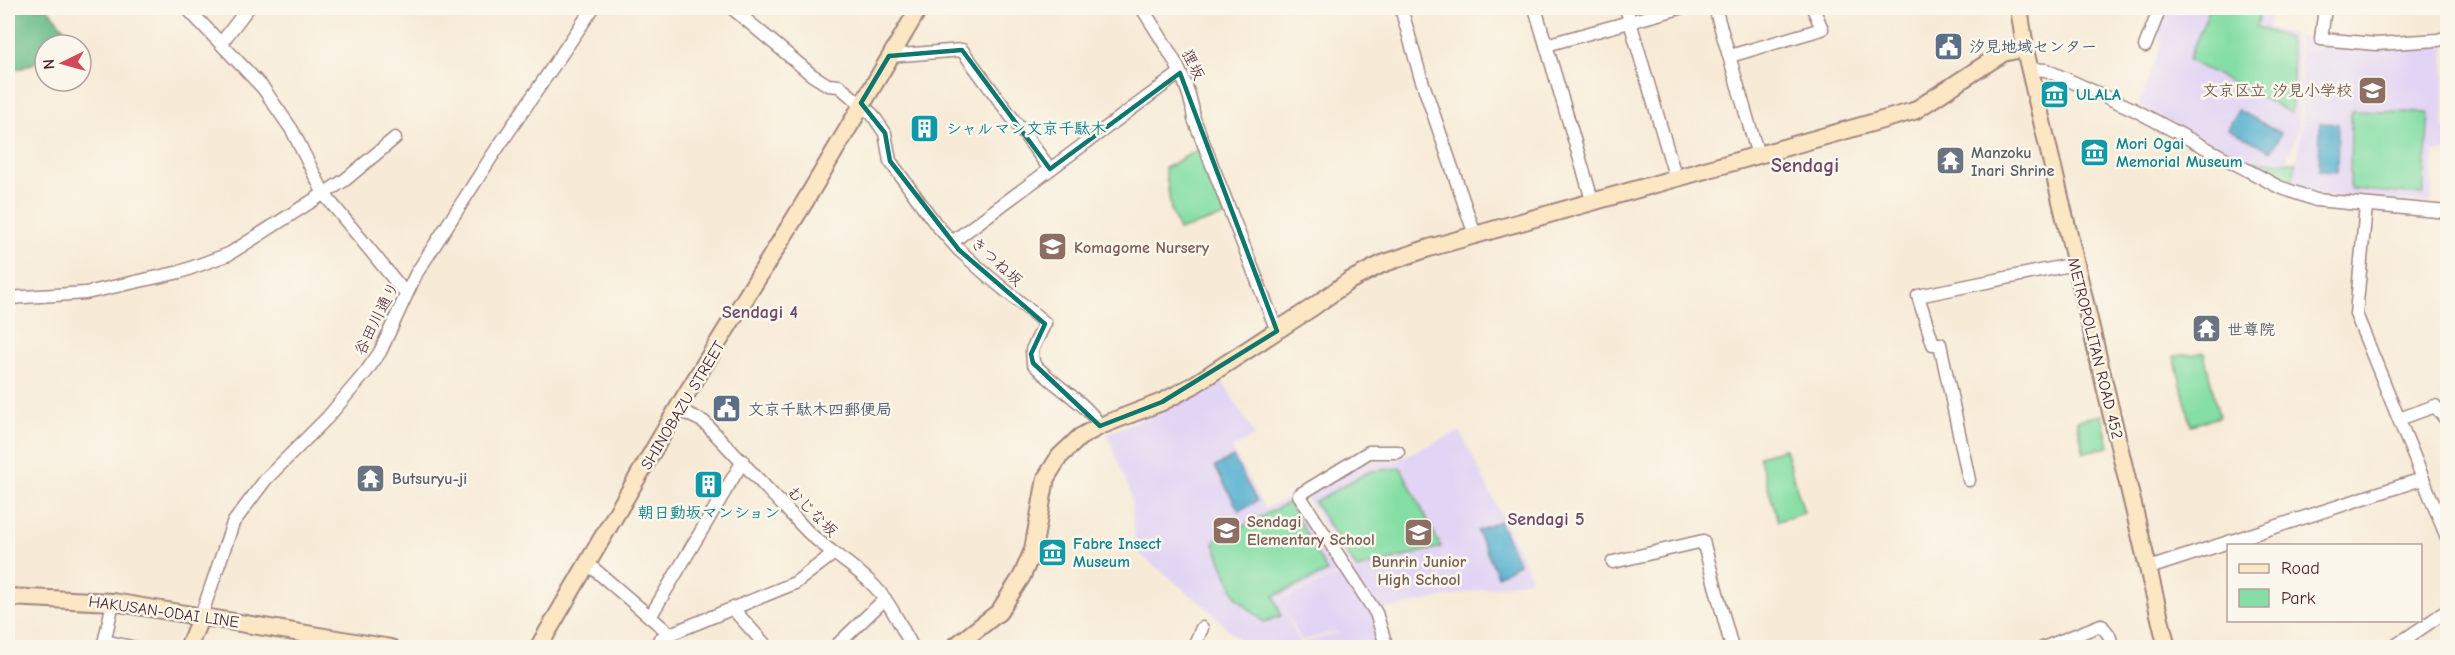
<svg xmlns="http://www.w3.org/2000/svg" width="2455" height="655" viewBox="0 0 2455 655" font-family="'Comic Neue','Klee One',sans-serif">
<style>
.built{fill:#e1d4f4}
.green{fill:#84dea5;stroke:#677e68;stroke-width:1.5}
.forest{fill:#6bbd8a;stroke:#5a6e5a;stroke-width:1.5}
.water{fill:#50adcf;stroke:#4d667d;stroke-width:1.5}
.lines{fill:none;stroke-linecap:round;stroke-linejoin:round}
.street-casing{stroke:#a08581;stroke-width:15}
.secondary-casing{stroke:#a08581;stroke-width:20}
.street{stroke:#fff;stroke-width:12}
.secondary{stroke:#fbe7c3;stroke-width:16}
.marked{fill:none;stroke:#0f766e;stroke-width:4.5;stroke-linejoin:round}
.labels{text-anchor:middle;stroke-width:5;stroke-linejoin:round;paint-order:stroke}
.service-label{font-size:16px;font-weight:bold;fill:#4e5e75;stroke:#fbf7ec;text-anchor:start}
.street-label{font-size:16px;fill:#4a1f2b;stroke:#fbf7ec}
.education-label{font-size:16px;font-weight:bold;fill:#785e54;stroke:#fbf7ec;text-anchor:start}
.culture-label{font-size:16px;font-weight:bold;fill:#0d838f;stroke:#fbf7ec;text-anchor:start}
.worship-label{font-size:16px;font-weight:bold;fill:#5b616d;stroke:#fbf7ec;text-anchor:start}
.neighbourhood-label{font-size:18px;font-weight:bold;fill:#6b4b6b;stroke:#fbf7ec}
.quarter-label{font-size:20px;font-weight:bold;fill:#6b4b6b;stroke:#fbf7ec}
</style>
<rect width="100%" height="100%" fill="#fbf7ec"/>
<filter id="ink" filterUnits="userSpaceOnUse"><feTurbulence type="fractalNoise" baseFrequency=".0167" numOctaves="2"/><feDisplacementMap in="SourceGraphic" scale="12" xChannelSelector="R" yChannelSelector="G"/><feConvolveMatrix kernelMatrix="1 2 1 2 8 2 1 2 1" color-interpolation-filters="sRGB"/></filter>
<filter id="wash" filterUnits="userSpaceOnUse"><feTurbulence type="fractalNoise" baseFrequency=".008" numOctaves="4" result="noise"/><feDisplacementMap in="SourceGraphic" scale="24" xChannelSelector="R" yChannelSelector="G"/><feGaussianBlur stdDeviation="1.35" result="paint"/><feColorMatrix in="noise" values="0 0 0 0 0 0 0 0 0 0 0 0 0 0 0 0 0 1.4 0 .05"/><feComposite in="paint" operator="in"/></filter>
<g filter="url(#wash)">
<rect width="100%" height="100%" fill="#f7ebd7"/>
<g class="built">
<path d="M2165 8H2270L2268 29 2292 33 2298 52 2299 127 2287 161H2249L2138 106 2162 42 2155 31Z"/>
<path d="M2296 35 2317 43 2376 49 2445 46 2443 128 2447 129V151L2434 152 2431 203 2319 196 2293 183 2302 128 2301 52Z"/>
<path d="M1223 382 1255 435 1232 449 1265 509 1295 495 1344 571 1280 598V600L1353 569 1305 497 1365 461H1393L1460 431 1531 576 1529 580 1378 611 1381 647H1344L1337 631 1301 641 1281 601 1299 643 1283 647H1246L1208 609 1136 551 1130 492 1107 434Z"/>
<path d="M1337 633 1343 647H1290Z"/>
</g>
<g class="green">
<path d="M2210 8H2261L2257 27 2288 38C2296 61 2293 89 2291 113L2188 60Z"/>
<path d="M2351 111 2429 113 2423 195 2350 189Z"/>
<path d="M1201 148 1225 216 1179 230 1171 210 1165 168Z"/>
<path d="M2252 162H2296L2292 184 2282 182Z"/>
<path d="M2204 353 2219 417 2191 425 2174 356Z"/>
<path d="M2102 415 2109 447 2084 452 2077 420Z"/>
<path d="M1785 449 1804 513 1778 521 1759 456Z"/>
<path d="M1401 468 1441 547 1357 569 1314 502 1370 471Z"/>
<path d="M1289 502 1327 572 1274 596 1281 616 1264 622 1236 597 1214 544 1226 522 1231 519 1236 530Z"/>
</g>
<path class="forest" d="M8 8H47L77 44 45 45V58L22 68 8 69Z"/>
<g class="water">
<path d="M2238 110 2281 133 2271 151 2228 129Z"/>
<path d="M2320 123 2338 124 2337 172 2319 171Z"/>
<path d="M1233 457 1257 501 1239 511 1215 467Z"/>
<path d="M1499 521 1519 564 1498 576 1477 531Z"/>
</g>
</g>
<g filter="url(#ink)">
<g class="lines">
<defs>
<g id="street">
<path d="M187 8 263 88 292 130 324 194 406 294"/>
<path d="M732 8 812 75 828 85 839 86 872 114 885 133 890 161 935 223 959 250 988 276 1045 323 1032 350 1033 363C1053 386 1083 399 1100 426"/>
<path d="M1142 8C1163 42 1190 78 1194 119L1277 331"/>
<path d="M1401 8 1420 75 1475 235"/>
<path d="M1535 8 1593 203"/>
<path d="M1626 8 1676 179"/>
<path d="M1715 8 1758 155"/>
<path d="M2325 8 2321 39 2376 44 2438 40 2448 37"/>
<path d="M222 42 248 8"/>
<path d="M1546 45 1680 8"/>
<path d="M2145 46 2160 8"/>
<path d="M889 56 962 50 1050 169"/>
<path d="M1730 56 1822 29 1813 8"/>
<path d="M2029 69 2046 70 2133 109 2279 187 2316 200 2448 212"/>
<path d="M2366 206 2356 314 2448 540"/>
<path d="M952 242 1180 73"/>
<path d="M8 298 86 293 180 272 229 254 345 180 395 138"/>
<path d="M678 409 704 422 808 532C827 550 850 563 869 581 889 599 900 625 913 648"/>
<path d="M2399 419 2435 406 2448 422"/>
<path d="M1969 480 1940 344H1933L1918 296 2075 264"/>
<path d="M1613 562 1703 541 1732 648"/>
<path d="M587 563 670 634 660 639 654 648"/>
<path d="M2149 568 2422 479"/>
<path d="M733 609 768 648"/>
<path d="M201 616 233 523 266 479 327 418 366 372 380 352 416 274 492 156 593 8"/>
<path d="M650 617 743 461"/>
<path d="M670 634 795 583 833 554"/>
<path d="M105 641 135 648"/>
<path d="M103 648 113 602"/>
<path d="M834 648 885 599"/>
<path d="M1193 648 1202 628"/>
<path d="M1387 648 1376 613 1299 495 1369 452H1398"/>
<path d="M2043 648 2101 625 2109 635 2113 648"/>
<path d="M2392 648 2448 610"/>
</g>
<g id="secondary">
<path d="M2019 8 2026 54 2167 648"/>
<path d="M8 597 113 602 391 648"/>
<path d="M188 648 201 616"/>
<path d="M538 648 682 401 804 203 919 8"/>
<path d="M953 648 999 612 1022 576 1033 550 1046 478 1059 457 1080 437 1100 426 1162 402 1192 386 1313 307 1349 281 1382 264 1429 248 1914 111 2003 53 2025 48"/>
</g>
</defs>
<use href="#street" class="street-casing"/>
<use href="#secondary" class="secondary-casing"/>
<use href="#street" class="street"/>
<use href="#secondary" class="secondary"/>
</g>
</g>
<path class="marked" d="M962 50 1050 169 1180 73 1277 331 1162 402 1100 426 1033 363 1031 354 1045 324 959 250 890 161 885 133 861 103 889 56Z"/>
<defs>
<symbol id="civic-square" viewBox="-11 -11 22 22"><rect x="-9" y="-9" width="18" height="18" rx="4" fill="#5c6f8a" stroke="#fbf7ec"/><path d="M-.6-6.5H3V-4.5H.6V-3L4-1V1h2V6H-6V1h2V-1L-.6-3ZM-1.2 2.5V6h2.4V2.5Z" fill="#fff"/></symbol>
<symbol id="school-square" viewBox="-11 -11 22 22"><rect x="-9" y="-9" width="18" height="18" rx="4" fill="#8d6e63" stroke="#fbf7ec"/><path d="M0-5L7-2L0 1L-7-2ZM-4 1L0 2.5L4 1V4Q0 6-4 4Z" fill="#fff"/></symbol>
<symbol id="museum-square" viewBox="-11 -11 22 22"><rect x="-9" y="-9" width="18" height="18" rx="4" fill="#0f9aa8" stroke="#fbf7ec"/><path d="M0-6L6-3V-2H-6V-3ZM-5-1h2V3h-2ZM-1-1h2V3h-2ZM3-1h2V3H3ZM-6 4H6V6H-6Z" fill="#fff"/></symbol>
<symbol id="building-square" viewBox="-11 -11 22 22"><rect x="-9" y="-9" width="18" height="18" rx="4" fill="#0f9aa8" stroke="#fbf7ec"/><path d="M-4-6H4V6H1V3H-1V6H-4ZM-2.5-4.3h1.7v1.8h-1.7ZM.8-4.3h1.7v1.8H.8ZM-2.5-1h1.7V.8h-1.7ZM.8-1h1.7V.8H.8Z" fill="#fff"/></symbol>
<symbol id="temple-square" viewBox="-11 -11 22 22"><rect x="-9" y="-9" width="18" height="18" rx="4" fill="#6b7280" stroke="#fbf7ec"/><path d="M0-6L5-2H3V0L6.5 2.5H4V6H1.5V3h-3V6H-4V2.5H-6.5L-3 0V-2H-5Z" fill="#fff"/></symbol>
</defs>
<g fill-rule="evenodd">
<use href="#civic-square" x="1932" y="30" width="33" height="33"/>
<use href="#school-square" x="2356" y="74" width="33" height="33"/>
<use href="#museum-square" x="2038" y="78" width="33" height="33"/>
<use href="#building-square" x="908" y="112" width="33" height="33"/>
<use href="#museum-square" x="2078" y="136" width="33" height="33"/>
<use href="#temple-square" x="1934" y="144" width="33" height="33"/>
<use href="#school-square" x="1036" y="230" width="33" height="33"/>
<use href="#temple-square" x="2190" y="312" width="33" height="33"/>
<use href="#civic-square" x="710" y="392" width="33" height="33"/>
<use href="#temple-square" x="354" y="462" width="33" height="33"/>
<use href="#building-square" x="692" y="468" width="33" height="33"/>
<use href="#school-square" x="1210" y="514" width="33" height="33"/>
<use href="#school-square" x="1402" y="516" width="33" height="33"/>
<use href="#museum-square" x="1036" y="536" width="33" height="33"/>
</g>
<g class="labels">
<g class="service-label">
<text x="1969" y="52">汐見地域センター</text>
<text x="748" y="415">文京千駄木四郵便局</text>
</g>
<g class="street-label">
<text transform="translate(1194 64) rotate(64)" y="6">狸坂</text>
<text transform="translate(997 261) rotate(42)" y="6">きつね坂</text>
<text transform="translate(376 318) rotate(-63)" y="6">谷田川通り</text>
<text transform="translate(2096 348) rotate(76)" y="6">METROPOLITAN ROAD 452</text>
<text transform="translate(682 405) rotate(-59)" y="6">SHINOBAZU STREET</text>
<text transform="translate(813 511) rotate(45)" y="6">むじな坂</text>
<text transform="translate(164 611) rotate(8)" y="6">HAKUSAN-ODAI LINE</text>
</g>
<g class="education-label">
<text x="2352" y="96" text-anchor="end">文京区立 汐見小学校</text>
<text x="1074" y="253">Komagome Nursery</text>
<text x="1247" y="527">Sendagi<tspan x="1247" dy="18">Elementary School</tspan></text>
<text x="1419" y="567" text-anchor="middle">Bunrin Junior<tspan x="1419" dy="18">High School</tspan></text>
</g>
<g class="culture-label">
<text x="2076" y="100">ULALA</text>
<text x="946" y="134">シャルマン文京千駄木</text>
<text x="2116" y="149">Mori Ogai<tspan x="2116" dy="18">Memorial Museum</tspan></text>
<text x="709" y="518" text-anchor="middle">朝日動坂マンション</text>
<text x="1073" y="549">Fabre Insect<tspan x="1073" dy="18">Museum</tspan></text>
</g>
<g class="worship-label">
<text x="1971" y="158">Manzoku<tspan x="1971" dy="18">Inari Shrine</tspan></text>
<text x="2227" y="335">世尊院</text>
<text x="392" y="484">Butsuryu-ji</text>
</g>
<g class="neighbourhood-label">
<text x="760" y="318">Sendagi 4</text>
<text x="1546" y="525">Sendagi 5</text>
</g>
<g class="quarter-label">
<text x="1805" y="172">Sendagi</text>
</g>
</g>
<rect width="2455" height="655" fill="none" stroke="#fbf7ec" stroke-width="30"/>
<rect x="2227" y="544" width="195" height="78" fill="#fbf7ec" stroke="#b4a19f" stroke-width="1.5"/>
<rect x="2239" y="564" width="30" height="9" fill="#fbe7c3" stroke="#b4a19f" stroke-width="1.5"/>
<text x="2281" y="574" font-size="18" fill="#4a1f2b">Road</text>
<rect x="2239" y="589" width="30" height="18" fill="#84dea5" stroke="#b4a19f" stroke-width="1.5"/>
<text x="2281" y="604" font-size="18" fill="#4a1f2b">Park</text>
<g transform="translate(63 63) rotate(265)"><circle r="28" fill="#fbf7ec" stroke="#b4a19f" stroke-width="1.5"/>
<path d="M0-4.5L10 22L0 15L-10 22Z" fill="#d1495b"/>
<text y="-9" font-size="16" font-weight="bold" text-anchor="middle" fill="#4a1f2b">N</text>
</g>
</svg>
